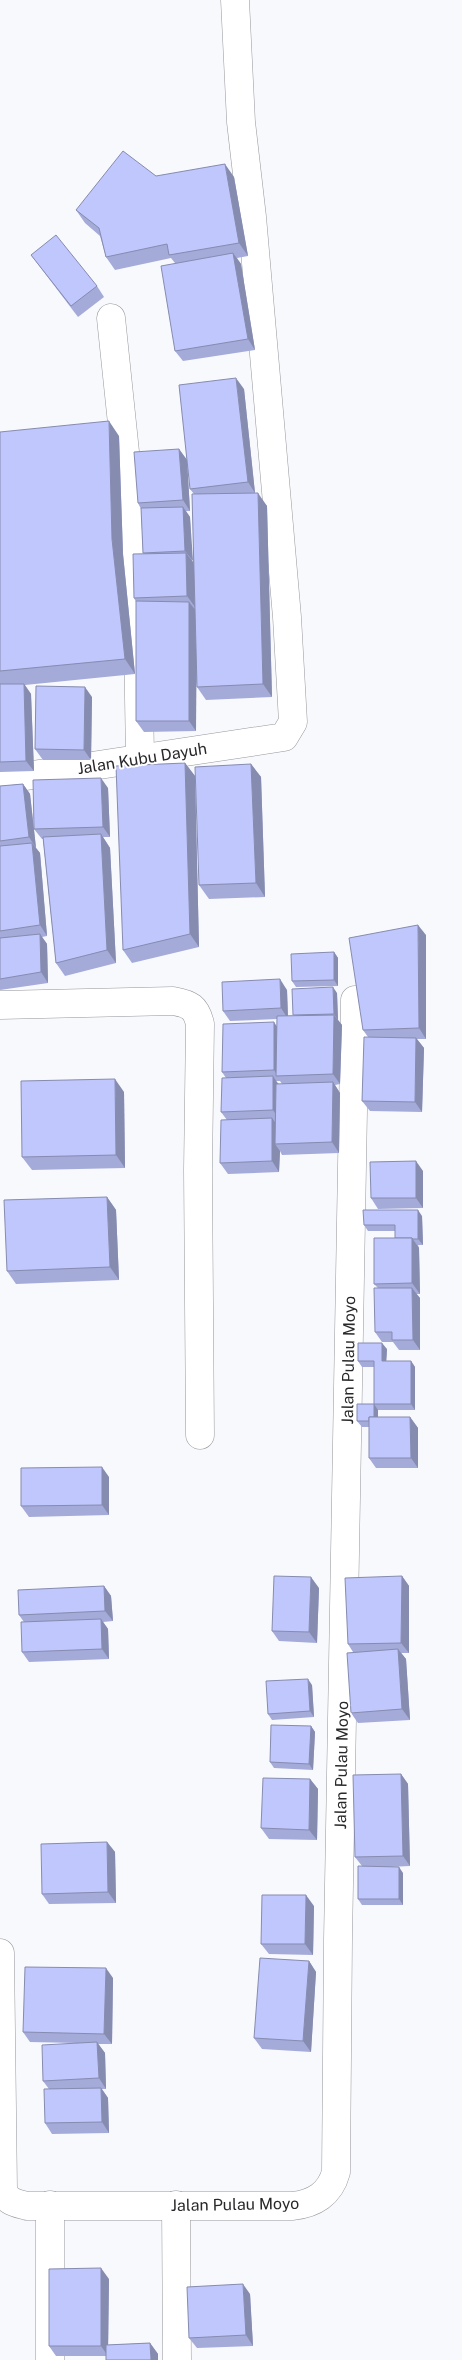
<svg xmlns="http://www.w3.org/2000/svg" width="462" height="2360" viewBox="0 0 462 2360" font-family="'Public Sans',sans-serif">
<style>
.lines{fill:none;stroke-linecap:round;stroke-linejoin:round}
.minor-casing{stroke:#96979b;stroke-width:29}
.minor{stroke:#fff;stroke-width:28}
.wall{fill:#a4abd9;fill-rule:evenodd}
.shaded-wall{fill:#868bb0}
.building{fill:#bfc7fc;stroke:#868bb0}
.labels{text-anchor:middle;stroke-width:4;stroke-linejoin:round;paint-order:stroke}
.street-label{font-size:16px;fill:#29292b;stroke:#fff}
</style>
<rect width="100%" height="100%" fill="#f8f9fd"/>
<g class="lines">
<defs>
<g id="minor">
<path d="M111 318 125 452 138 637 140 758"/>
<path d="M0 780 284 737 293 722 287 617 252 217 241 122 235 0"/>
<path d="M0 1005 173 1001C190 1004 196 1007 200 1024L198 1170 200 1435"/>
<path d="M0 1953 3 2189C6 2202 16 2203 27 2206H292C314 2204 330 2194 336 2172L338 1940 355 1000"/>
<path d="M176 2205 177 2360"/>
<path d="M50 2360V2205"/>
</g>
</defs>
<use href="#minor" class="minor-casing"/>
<use href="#minor" class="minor"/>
</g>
<g class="wall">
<path d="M156 176 234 177 248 256 237 258 241 264 255 350 183 361 175 351V263L171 258 115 270 106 257 100 236 85 223 76 210Z"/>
<path d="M31 255 97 286 104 297 78 317Z"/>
<path d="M244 389 255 493 267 506 272 697 206 700 197 687 196 679V731L144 732 136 721V602L134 598 144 554 143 553 141 509 138 503 179 449 187 460 190 511H186L190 517 192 561 193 563 194 494 190 489Z"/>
<path d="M0 432 119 436 123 554 135 674 25 685 31 694 34 771 0 772Z"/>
<path d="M92 697 91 760H43L35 749Z"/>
<path d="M185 763 195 776 199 947 132 963 123 950Z"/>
<path d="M251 764 261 777 265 897 209 899 199 885Z"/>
<path d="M23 784 30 794 36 848 40 853 47 936 42 937 47 944 48 983 0 990V786Z"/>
<path d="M108 788 110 837H103L110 848 116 963 65 976 56 963 43 839H42L34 829Z"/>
<path d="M426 935V1039H417L424 1048 422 1112 370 1111 362 1101 368 1037 363 1030Z"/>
<path d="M334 952 338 958V986L296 987 292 981Z"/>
<path d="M287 990 288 1016H294L337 993 338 1020 342 1025 340 1084 335 1085 340 1093 339 1153 282 1155 280 1151 279 1172 228 1174 220 1163 227 1120 221 1112 226 1078 222 1072 277 1026V1019L230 1021 223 1011ZM276 1081H280L282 1084H279Z"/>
<path d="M124 1092 125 1168 32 1170 22 1157Z"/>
<path d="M423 1171V1208L378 1209 371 1198Z"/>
<path d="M107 1197 116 1210 119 1280 16 1284 7 1271Z"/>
<path d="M422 1216 423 1245H418L419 1248 420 1294H416L420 1298V1350H399L393 1342H382L375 1332 378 1288 374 1284 395 1238V1231H368L364 1225Z"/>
<path d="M387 1349 386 1361H411L415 1367V1410H378V1417H410L418 1428V1468H376L369 1458V1427H362L357 1421 374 1404V1367H362L358 1361Z"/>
<path d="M109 1477V1515L29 1517 21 1506Z"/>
<path d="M402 1576 409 1586V1653H401L406 1659 410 1720 358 1723 351 1713 353 1652 348 1644Z"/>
<path d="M104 1586 111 1596 113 1621 103 1622 108 1629 109 1659 29 1662 22 1652 24 1622 19 1615Z"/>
<path d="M319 1588 317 1643 279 1641 272 1631Z"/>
<path d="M312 1685 314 1717 272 1720 268 1714Z"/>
<path d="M311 1726 315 1732 313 1770 274 1768 270 1762Z"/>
<path d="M401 1774 408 1784 410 1866 389 1867 403 1873V1905H362L358 1899 362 1866 355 1857Z"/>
<path d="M310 1779 318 1789 317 1840 269 1839 261 1828Z"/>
<path d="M107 1842 115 1852 116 1903 49 1904 42 1894Z"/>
<path d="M314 1906 313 1955 269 1954 261 1944Z"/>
<path d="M309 1961 316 1972 311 2052 262 2049 254 2038Z"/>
<path d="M113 1978 112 2044H98L105 2053 106 2089H102L108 2098 109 2133 52 2134 45 2123 49 2089 43 2081 76 2043 30 2042 23 2032Z"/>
<path d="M109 2279 108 2345 150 2343 158 2354 106 2356H56L49 2346Z"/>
<path d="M250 2294 253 2346 197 2348 189 2338Z"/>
</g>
<g class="shaded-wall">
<path d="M225 164 234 177 248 256 239 243Z"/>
<path d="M233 253 241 264 255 350 248 339Z"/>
<path d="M236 378 244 389 255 493 248 482Z"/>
<path d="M109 421 119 436 123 554 135 674 125 659 112 539Z"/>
<path d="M179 449 187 460 190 511 183 500Z"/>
<path d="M258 493 267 506 272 697 263 684Z"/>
<path d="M183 507 190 517 193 561 185 551Z"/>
<path d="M186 553 194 563 195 607 187 596Z"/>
<path d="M189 602 197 612 196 731 189 721Z"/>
<path d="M24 684 31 694 34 771 26 761Z"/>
<path d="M85 687 92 697 91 760 84 750Z"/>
<path d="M185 763 195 776 199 947 190 934Z"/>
<path d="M251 764 261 777 265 897 256 883Z"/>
<path d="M101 778 108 788 110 837 103 827Z"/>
<path d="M23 784 30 794 36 848 29 837Z"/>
<path d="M101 834 110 848 116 963 107 950Z"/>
<path d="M32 843 40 853 47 936 40 925Z"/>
<path d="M418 925 426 935V1039L419 1028Z"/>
<path d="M40 934 47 944 48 983 41 972Z"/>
<path d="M334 952 338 958V986L334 980Z"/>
<path d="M280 979 287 990 288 1019 281 1008Z"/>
<path d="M333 987 337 993 338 1020 334 1014Z"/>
<path d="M334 1015 342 1025 340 1084 333 1074Z"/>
<path d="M274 1022 281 1033 278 1076 274 1070Z"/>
<path d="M416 1038 424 1048 422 1112 415 1102Z"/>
<path d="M273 1076 280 1087V1121L273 1110Z"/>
<path d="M115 1079 124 1092 125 1168 116 1155Z"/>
<path d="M333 1082 340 1093 339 1153 332 1142Z"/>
<path d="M272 1118 280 1129 275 1144 280 1151 279 1172 272 1161Z"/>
<path d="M416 1161 423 1171V1208L416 1198Z"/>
<path d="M107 1197 116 1210 119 1280 110 1267Z"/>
<path d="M418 1210 422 1216 423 1245 418 1239Z"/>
<path d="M412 1238 419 1248 420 1294 412 1283Z"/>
<path d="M412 1288 420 1298V1350L413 1340Z"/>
<path d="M382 1343 387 1349 386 1367 382 1361Z"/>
<path d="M411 1361 415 1367V1410L411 1404Z"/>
<path d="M374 1404 378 1410V1427L374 1421Z"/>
<path d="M410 1417 418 1428V1468L411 1458Z"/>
<path d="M102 1467 109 1477V1515L102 1505Z"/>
<path d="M402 1576 409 1586V1653L401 1643Z"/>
<path d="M311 1577 319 1588 317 1643 309 1632Z"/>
<path d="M104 1586 111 1596 113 1621 105 1611Z"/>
<path d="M101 1619 108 1629 109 1659 102 1649Z"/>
<path d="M398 1649 406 1659 410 1720 402 1709Z"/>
<path d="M308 1679 312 1685 314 1717 310 1711Z"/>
<path d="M311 1726 315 1732 313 1770 309 1764Z"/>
<path d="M401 1774 408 1784 410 1866 403 1856Z"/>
<path d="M310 1779 318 1789 317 1840 309 1830Z"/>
<path d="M107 1842 115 1852 116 1903 108 1892Z"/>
<path d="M399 1867 403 1873V1905L399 1899Z"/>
<path d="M306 1895 314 1906 313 1955 305 1944Z"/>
<path d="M309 1961 316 1972 311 2052 303 2041Z"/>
<path d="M106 1968 113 1978 112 2044 104 2034Z"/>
<path d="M97 2042 105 2053 106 2089 99 2078Z"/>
<path d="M101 2088 108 2098 109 2133 102 2122Z"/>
<path d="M101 2268 109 2279 108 2356 101 2346Z"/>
<path d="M243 2284 250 2294 253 2346 246 2335Z"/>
<path d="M150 2343 158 2354V2360H151Z"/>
</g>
<g class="building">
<path d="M123 151 156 176 225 164 239 243 169 255 167 244 106 257 99 228 76 210Z"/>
<path d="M56 235 97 286 71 306 31 255Z"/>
<path d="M233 253 248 339 175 351 161 266Z"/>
<path d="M236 378 248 482 190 489 179 385Z"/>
<path d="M109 421 112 539 125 659 0 671V432Z"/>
<path d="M179 449 183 500 138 503 134 452Z"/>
<path d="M258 493 263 684 197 687 192 494Z"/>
<path d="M183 507 185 551 143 553 141 508Z"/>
<path d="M186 553 187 596 134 598 133 554Z"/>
<path d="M136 601 189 602V721H136Z"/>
<path d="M0 684H24L26 761 0 762Z"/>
<path d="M36 686 85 687 84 750 35 749Z"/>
<path d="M185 763 190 934 123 950 116 766Z"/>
<path d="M251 764 256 883 199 885 195 767Z"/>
<path d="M101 778 103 827 34 829 33 780Z"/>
<path d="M23 784 29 837 0 841V786Z"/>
<path d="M101 834 107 950 56 963 43 837Z"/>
<path d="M32 843 40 925 0 931V846Z"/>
<path d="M418 925 419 1028 363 1030 349 938Z"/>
<path d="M40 934 41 972 0 979V938Z"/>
<path d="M334 952V980L292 981 291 954Z"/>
<path d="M280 979 281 1008 223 1011 222 982Z"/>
<path d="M333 987 334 1014 293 1015 292 989Z"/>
<path d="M334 1015 333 1074 276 1076 277 1016Z"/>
<path d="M274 1022V1070L222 1072 223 1024Z"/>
<path d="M364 1037 416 1038 415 1102 362 1101Z"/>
<path d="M273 1076V1110L221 1112 222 1078Z"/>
<path d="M115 1079 116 1155 22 1157 21 1081Z"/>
<path d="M333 1082 332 1142 275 1144 276 1084Z"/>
<path d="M272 1118V1161L220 1163 221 1120Z"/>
<path d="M416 1161V1198H371L370 1162Z"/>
<path d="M107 1197 110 1267 7 1271 4 1200Z"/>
<path d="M363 1210H418V1239H413L412 1238H395V1225H364Z"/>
<path d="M374 1238H412V1283L374 1284Z"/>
<path d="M374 1288H412L413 1340H392V1332H375Z"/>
<path d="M358 1343H382V1361H411V1404H374V1361H358Z"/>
<path d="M357 1404H374V1417H369V1421H357Z"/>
<path d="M369 1417H410L411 1458H369Z"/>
<path d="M102 1467V1505L21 1506V1468Z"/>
<path d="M274 1576 311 1577 309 1632 272 1631Z"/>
<path d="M402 1576 401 1643 348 1644 345 1578Z"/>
<path d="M104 1586 105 1611 19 1615 18 1590Z"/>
<path d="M101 1619 102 1649 22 1652 21 1622Z"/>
<path d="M398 1649 402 1709 351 1713 347 1653Z"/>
<path d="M308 1679 310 1711 268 1714 266 1681Z"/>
<path d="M271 1725 311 1726 309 1764 270 1762Z"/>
<path d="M401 1774 403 1856 355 1857 353 1775Z"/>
<path d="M263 1778 310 1779 309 1830 261 1828Z"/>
<path d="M107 1842 108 1892 42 1894 41 1844Z"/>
<path d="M358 1866 399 1867V1899H358Z"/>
<path d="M262 1895H306L305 1944H261Z"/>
<path d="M260 1958 309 1961 303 2041 254 2038Z"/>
<path d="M25 1967 106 1968 104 2034 23 2032Z"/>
<path d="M97 2042 99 2078 43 2081 42 2045Z"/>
<path d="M101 2088 102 2122 45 2123 44 2089Z"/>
<path d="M101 2268V2346H49V2269Z"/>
<path d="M243 2284 246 2335 189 2338 187 2287Z"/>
<path d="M150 2343 151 2360H106V2345Z"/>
</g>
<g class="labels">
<g class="street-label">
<text transform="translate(142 758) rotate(-9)" y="6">Jalan Kubu Dayuh</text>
<text transform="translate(348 1360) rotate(-89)" y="6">Jalan Pulau Moyo</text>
<text transform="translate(341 1765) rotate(-89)" y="6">Jalan Pulau Moyo</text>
<text transform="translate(235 2204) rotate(-1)" y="6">Jalan Pulau Moyo</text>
</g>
</g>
</svg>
